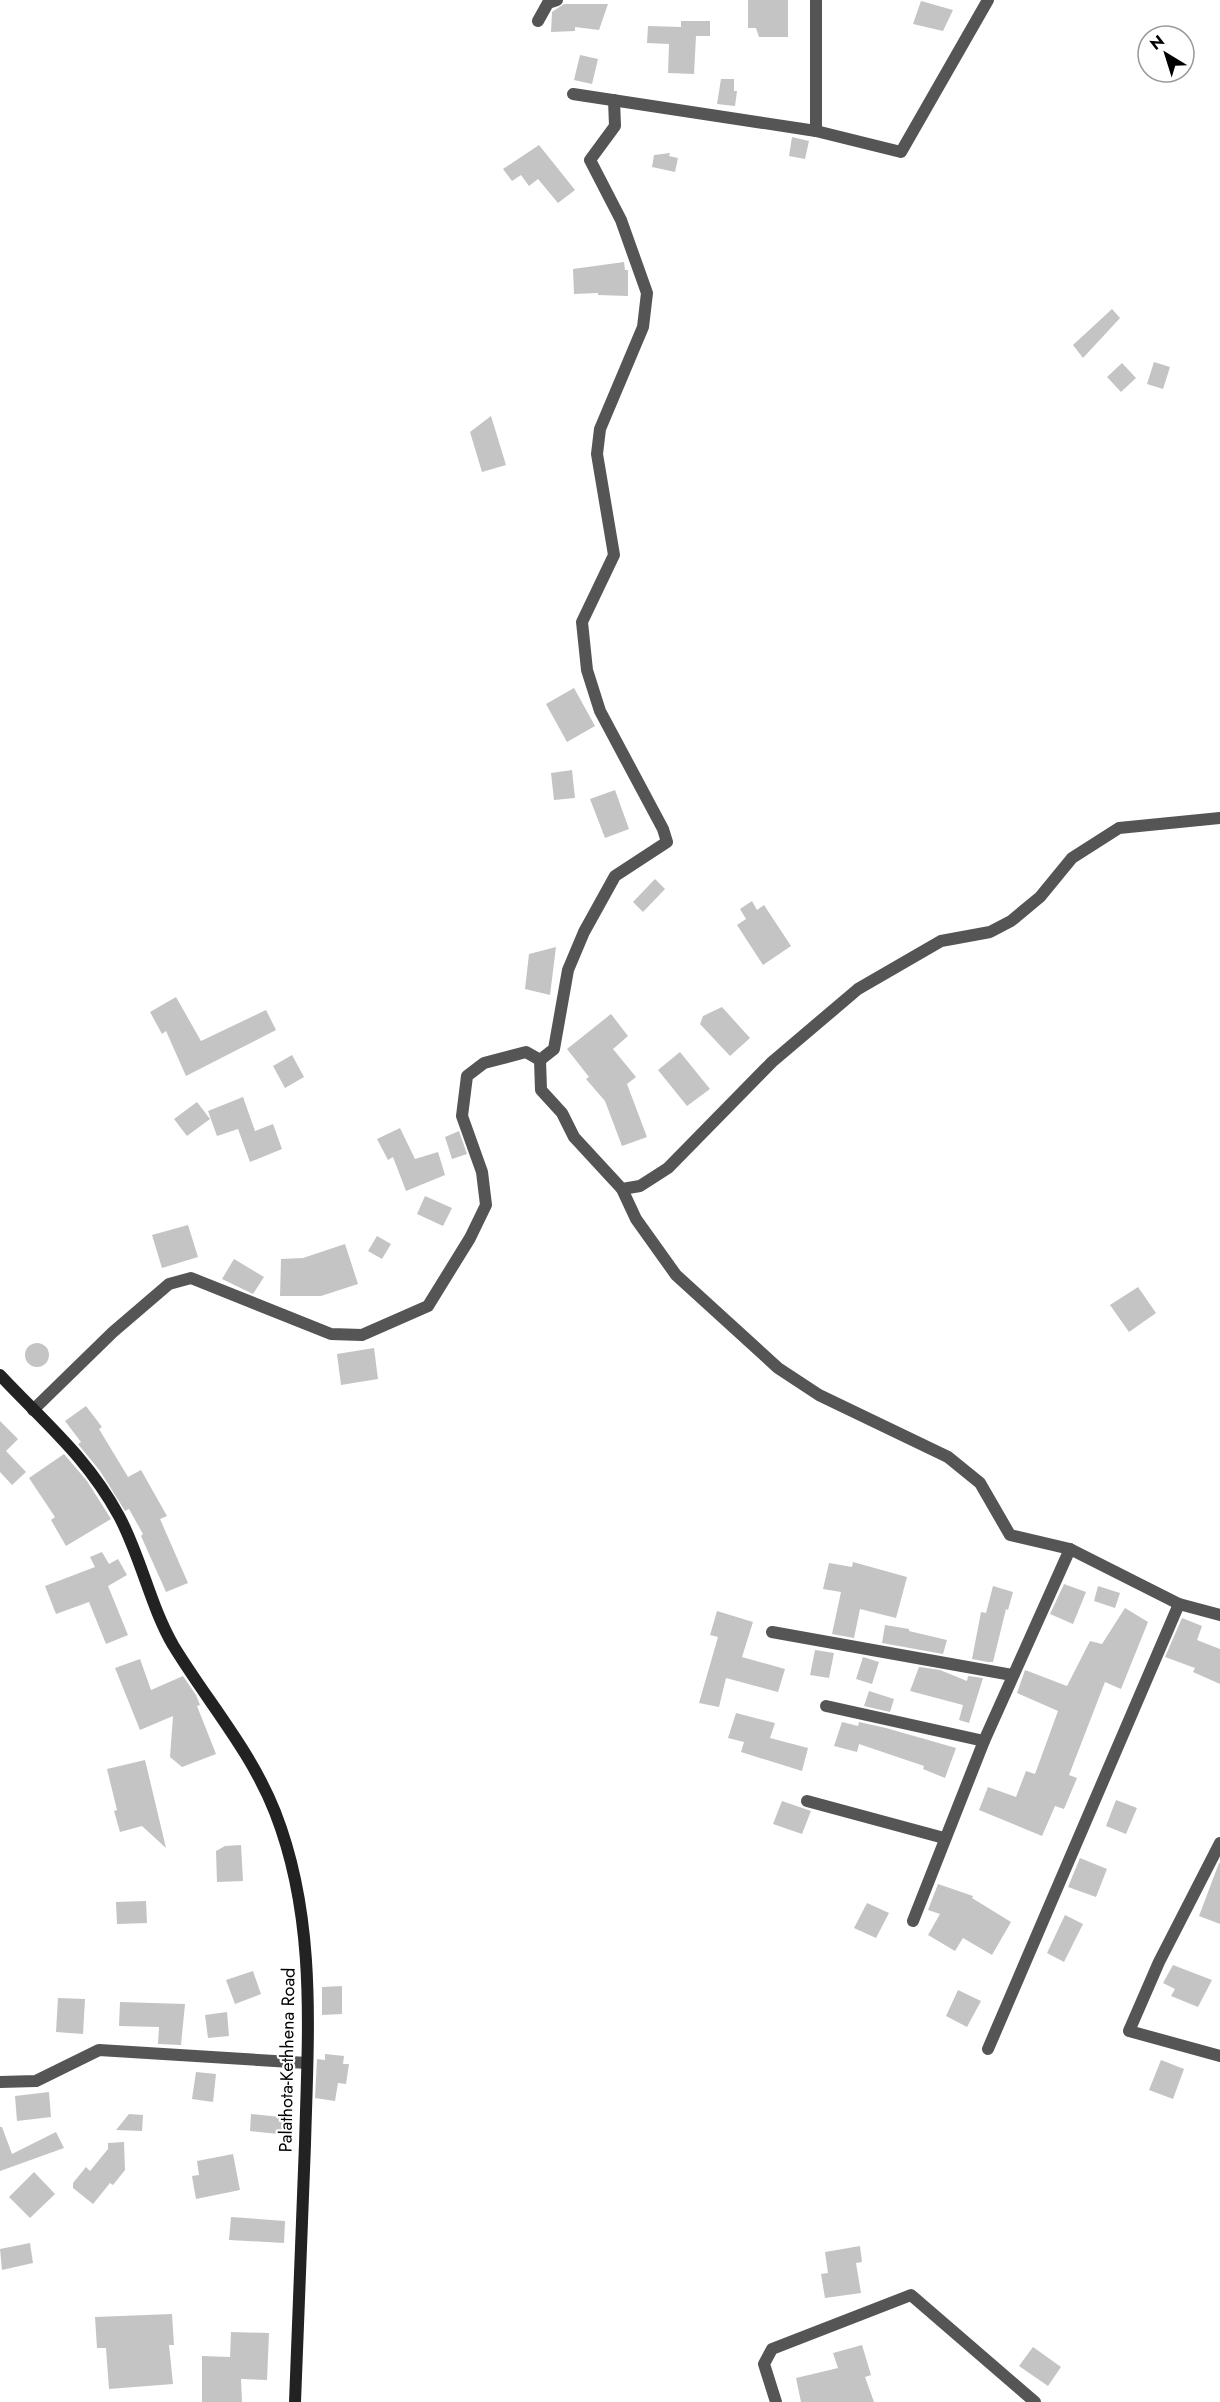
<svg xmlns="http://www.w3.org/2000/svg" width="1220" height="2402" viewBox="0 0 1220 2402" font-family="Jost,sans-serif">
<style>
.building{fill:#c4c4c4}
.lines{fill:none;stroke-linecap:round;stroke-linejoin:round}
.street{stroke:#555;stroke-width:12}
.secondary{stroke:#222;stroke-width:12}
.labels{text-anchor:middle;stroke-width:4.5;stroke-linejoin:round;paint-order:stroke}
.street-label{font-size:18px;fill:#000;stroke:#fff}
</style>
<rect width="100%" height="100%" fill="#fff"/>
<g class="building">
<path d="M748 0H788V37H759L756 28H748Z"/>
<path d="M921 1 953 10 943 31 913 24Z"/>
<path d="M564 4H608L599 30 575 27V31L551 32 552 12Z"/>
<path d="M681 21H710V36H696L694 74 668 73 669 44 647 43 648 26 681 27Z"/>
<path d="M580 55 598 59 592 84 574 80Z"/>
<path d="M721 79H734V91H737L735 106 717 104Z"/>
<path d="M792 137 809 141 805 159 789 156Z"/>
<path d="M539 145 575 190 558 203 538 179 529 186 521 175 512 181 503 169Z"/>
<path d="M670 153 669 156 678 158 675 172 652 167 654 155Z"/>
<path d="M624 262 625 270H628V296L598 295V293L574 294 573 269Z"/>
<path d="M1112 309 1120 318 1083 358 1073 345Z"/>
<path d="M1154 362 1170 367 1163 389 1147 384Z"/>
<path d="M1122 363 1136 378 1121 392 1107 377Z"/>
<path d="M491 416 506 465 482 472 470 432Z"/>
<path d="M574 688 595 726 567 742 546 704Z"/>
<path d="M572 770 575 798 554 800 551 773Z"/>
<path d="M615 790 629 829 605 838 590 799Z"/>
<path d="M655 879 665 889 643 912 633 902Z"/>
<path d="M752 901 757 910 764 905 791 946 763 965 737 925 746 919 740 909Z"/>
<path d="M556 947 550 995 525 989 529 954Z"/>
<path d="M176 997 201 1041 266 1010 276 1030 186 1076 166 1031 162 1034 150 1012Z"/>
<path d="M722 1007 750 1038 730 1056 700 1024 703 1016Z"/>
<path d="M611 1014 628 1036 613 1049 636 1077 627 1084 647 1137 622 1146 605 1101 586 1079 589 1077 567 1049Z"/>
<path d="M680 1052 710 1089 687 1106 658 1070Z"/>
<path d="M292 1055 304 1077 285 1088 273 1066Z"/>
<path d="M243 1097 255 1131 273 1124 282 1149 250 1162 238 1129 217 1136 208 1111Z"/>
<path d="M197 1102 210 1119 187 1136 174 1119Z"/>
<path d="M400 1128 415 1159 438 1152 445 1175 406 1191 393 1157 388 1160 377 1139Z"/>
<path d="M459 1131 467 1154 452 1159 445 1137Z"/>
<path d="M425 1196 452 1208 443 1226 417 1214Z"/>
<path d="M188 1225 198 1257 162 1268 152 1235Z"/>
<path d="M377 1236 391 1244 382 1259 368 1251Z"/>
<path d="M345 1244 358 1284 321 1296H280L281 1259 303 1258Z"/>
<path d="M234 1259 264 1277 253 1294 222 1279Z"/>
<path d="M1138 1287 1156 1313 1129 1332 1110 1305Z"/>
<circle cx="37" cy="1355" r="12"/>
<path d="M374 1348 378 1379 341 1385 337 1354Z"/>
<path d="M86 1406 102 1427 99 1429 128 1477 141 1470 167 1516 160 1519 188 1583 166 1592 141 1536 143 1534 129 1509 125 1511 100 1471 78 1444 81 1442 65 1421Z"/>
<path d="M0 1421 18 1439 6 1451 26 1472 12 1485 0 1472Z"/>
<path d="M64 1454 87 1481 111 1519 66 1546 51 1520 55 1517 29 1478Z"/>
<path d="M102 1552 109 1564 118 1559 127 1575 108 1586 128 1635 106 1644 89 1602 56 1614 45 1586 95 1567 90 1557Z"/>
<path d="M853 1562 907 1577 896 1618 860 1609 854 1638 832 1634 841 1592 823 1589 829 1563 852 1567Z"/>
<path d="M1064 1584 1086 1592 1073 1624 1050 1614Z"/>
<path d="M993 1586 1013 1592 1008 1610 1006 1609 993 1662H988L972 1659 981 1612 986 1613Z"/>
<path d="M1098 1586 1120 1593 1115 1608 1094 1601Z"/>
<path d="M1125 1608 1148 1622 1121 1689 1105 1682 1069 1775 1077 1778 1064 1809 1055 1806 1042 1836 979 1810 988 1787 1016 1797 1026 1771 1035 1774 1058 1711 1017 1693 1025 1670 1067 1686 1090 1641 1102 1644Z"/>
<path d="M717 1611 753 1622 742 1657 785 1669 778 1692 726 1678 719 1707 699 1703 718 1637 710 1635Z"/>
<path d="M1182 1618 1202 1626 1197 1640 1220 1649V1684L1193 1672 1195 1668 1165 1657Z"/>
<path d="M885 1625 909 1629V1631L947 1640 943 1654 882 1643Z"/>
<path d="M815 1650 834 1653 829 1678 810 1675Z"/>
<path d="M863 1657 879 1662 872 1684 856 1679Z"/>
<path d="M140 1659 151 1690 183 1676 196 1695 200 1705 197 1706 216 1754 182 1767 170 1757 173 1716 140 1730 115 1668Z"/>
<path d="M919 1667 940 1670 967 1681 968 1676 983 1678 969 1723 959 1720 963 1705 910 1691Z"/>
<path d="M869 1691 894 1699 890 1712 864 1706Z"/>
<path d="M736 1713 775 1723 770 1738 808 1748 802 1771 741 1752 744 1742 728 1738Z"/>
<path d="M842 1722 858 1726 859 1722 886 1728 956 1748 945 1778 923 1769 924 1766 859 1744 857 1752 834 1746Z"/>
<path d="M145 1760 151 1785 166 1848 142 1826 120 1832 114 1811 117 1810 107 1769Z"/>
<path d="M1116 1800 1137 1808 1126 1834 1106 1826Z"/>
<path d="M782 1801 811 1811 802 1834 773 1824Z"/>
<path d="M241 1845 243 1881 217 1882 216 1851 225 1846Z"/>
<path d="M1080 1858 1107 1869 1096 1897 1068 1887Z"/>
<path d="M1219 1863H1220V1924L1199 1916Z"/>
<path d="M938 1884 973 1896 972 1898 1011 1922 992 1955 963 1938 955 1951 928 1935 940 1914 928 1910Z"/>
<path d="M146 1901 147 1923 117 1924 116 1902Z"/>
<path d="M867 1903 889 1913 876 1938 854 1928Z"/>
<path d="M1065 1915 1083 1924 1064 1962 1047 1953Z"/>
<path d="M1173 1965 1212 1980 1198 2007 1171 1996 1175 1989 1163 1983Z"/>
<path d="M253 1971 261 1994 235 2004 226 1980Z"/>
<path d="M342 1986V2014L322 2015V1987Z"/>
<path d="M958 1990 981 2001 967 2027 946 2016Z"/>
<path d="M58 1998 85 1999 83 2034 56 2032Z"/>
<path d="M120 2002 185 2004 181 2045 158 2044 159 2027 119 2026Z"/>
<path d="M227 2012 229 2036 208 2038 205 2015Z"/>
<path d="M325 2054 344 2056 343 2064H349L346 2084 338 2083 335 2101 315 2098 317 2059 325 2060Z"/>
<path d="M1161 2060 1184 2069 1173 2099 1149 2090Z"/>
<path d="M196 2072 216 2074 213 2102 192 2099Z"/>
<path d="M49 2092 51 2117 17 2121 15 2096Z"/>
<path d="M129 2114 143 2115 142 2131 116 2130Z"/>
<path d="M251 2114 290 2118 288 2135 250 2131Z"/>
<path d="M0 2127H2L12 2154 56 2132 64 2148 0 2171Z"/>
<path d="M124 2142 125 2170 113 2185 110 2183 93 2204 73 2188V2183L86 2167 90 2171 108 2149V2143Z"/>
<path d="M233 2154 240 2190 196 2199 192 2176 199 2175 197 2161Z"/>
<path d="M34 2172 55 2194 30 2218 9 2197Z"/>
<path d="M231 2217 285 2221 284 2243 229 2240Z"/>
<path d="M30 2243 33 2263 2 2270 0 2249Z"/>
<path d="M860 2246 862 2262 856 2263 861 2293 825 2298 821 2274 828 2273 825 2252Z"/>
<path d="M172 2314 174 2345H169L173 2384 109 2389 106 2348H97L95 2317Z"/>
<path d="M231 2332 269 2333 267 2380 241 2379 242 2402H202V2356L230 2357Z"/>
<path d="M862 2345 871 2375 865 2377 874 2402H801L796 2378 838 2368 833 2353Z"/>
<path d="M1033 2347 1061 2367 1048 2386 1019 2366Z"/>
</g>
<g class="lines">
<g class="street">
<path d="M816 0V131"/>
<path d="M538 21 548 3 557 0"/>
<path d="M573 94 816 131 901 152 988 0"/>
<path d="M540 1060 554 1049 568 970 584 932 615 876 667 842 663 829 600 711 587 670 582 622 614 555 597 454 600 429 643 327 647 293 621 220 590 160 615 126 614 100"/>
<path d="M622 1189 636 1219 676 1275 778 1368 819 1395 948 1457 980 1483 1010 1535 1070 1549 1179 1604 1220 1615"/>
<path d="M33 1410 113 1332 169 1284 191 1278 331 1334 362 1335 428 1306 470 1238 486 1205 482 1172 462 1116 467 1076 484 1063 526 1052 540 1060 541 1090 562 1113 574 1137 622 1189 640 1186 668 1168 772 1062 858 989 941 941 990 932 1011 921 1040 897 1072 858 1119 828 1220 818"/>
<path d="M772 1632 1012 1675"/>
<path d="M826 1706 984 1741"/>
<path d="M807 1801 944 1838"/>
<path d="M1220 1843 1159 1962 1129 2031 1220 2056"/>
<path d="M913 1921 984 1741 1070 1549"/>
<path d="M988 2049 1179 1604"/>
<path d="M0 2082 36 2081 99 2050 307 2063"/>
<path d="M776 2402 764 2364 772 2349 911 2295 1035 2402"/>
</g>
<path class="secondary" d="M0 1375C45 1423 87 1457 119 1516 141 1557 150 1605 173 1645 207 1701 251 1751 275 1812 317 1919 308 2032 305 2144 302 2230 299 2316 295 2402"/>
</g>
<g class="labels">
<g class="street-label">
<text transform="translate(287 2060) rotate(-89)" y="6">Palathota-Kethhena Road</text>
</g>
</g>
<g transform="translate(1166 54) rotate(322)"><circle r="28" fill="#ffffff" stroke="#999999" stroke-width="1.5"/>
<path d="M0-4.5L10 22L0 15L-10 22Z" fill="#000000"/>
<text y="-9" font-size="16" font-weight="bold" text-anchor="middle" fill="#000000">N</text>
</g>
</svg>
